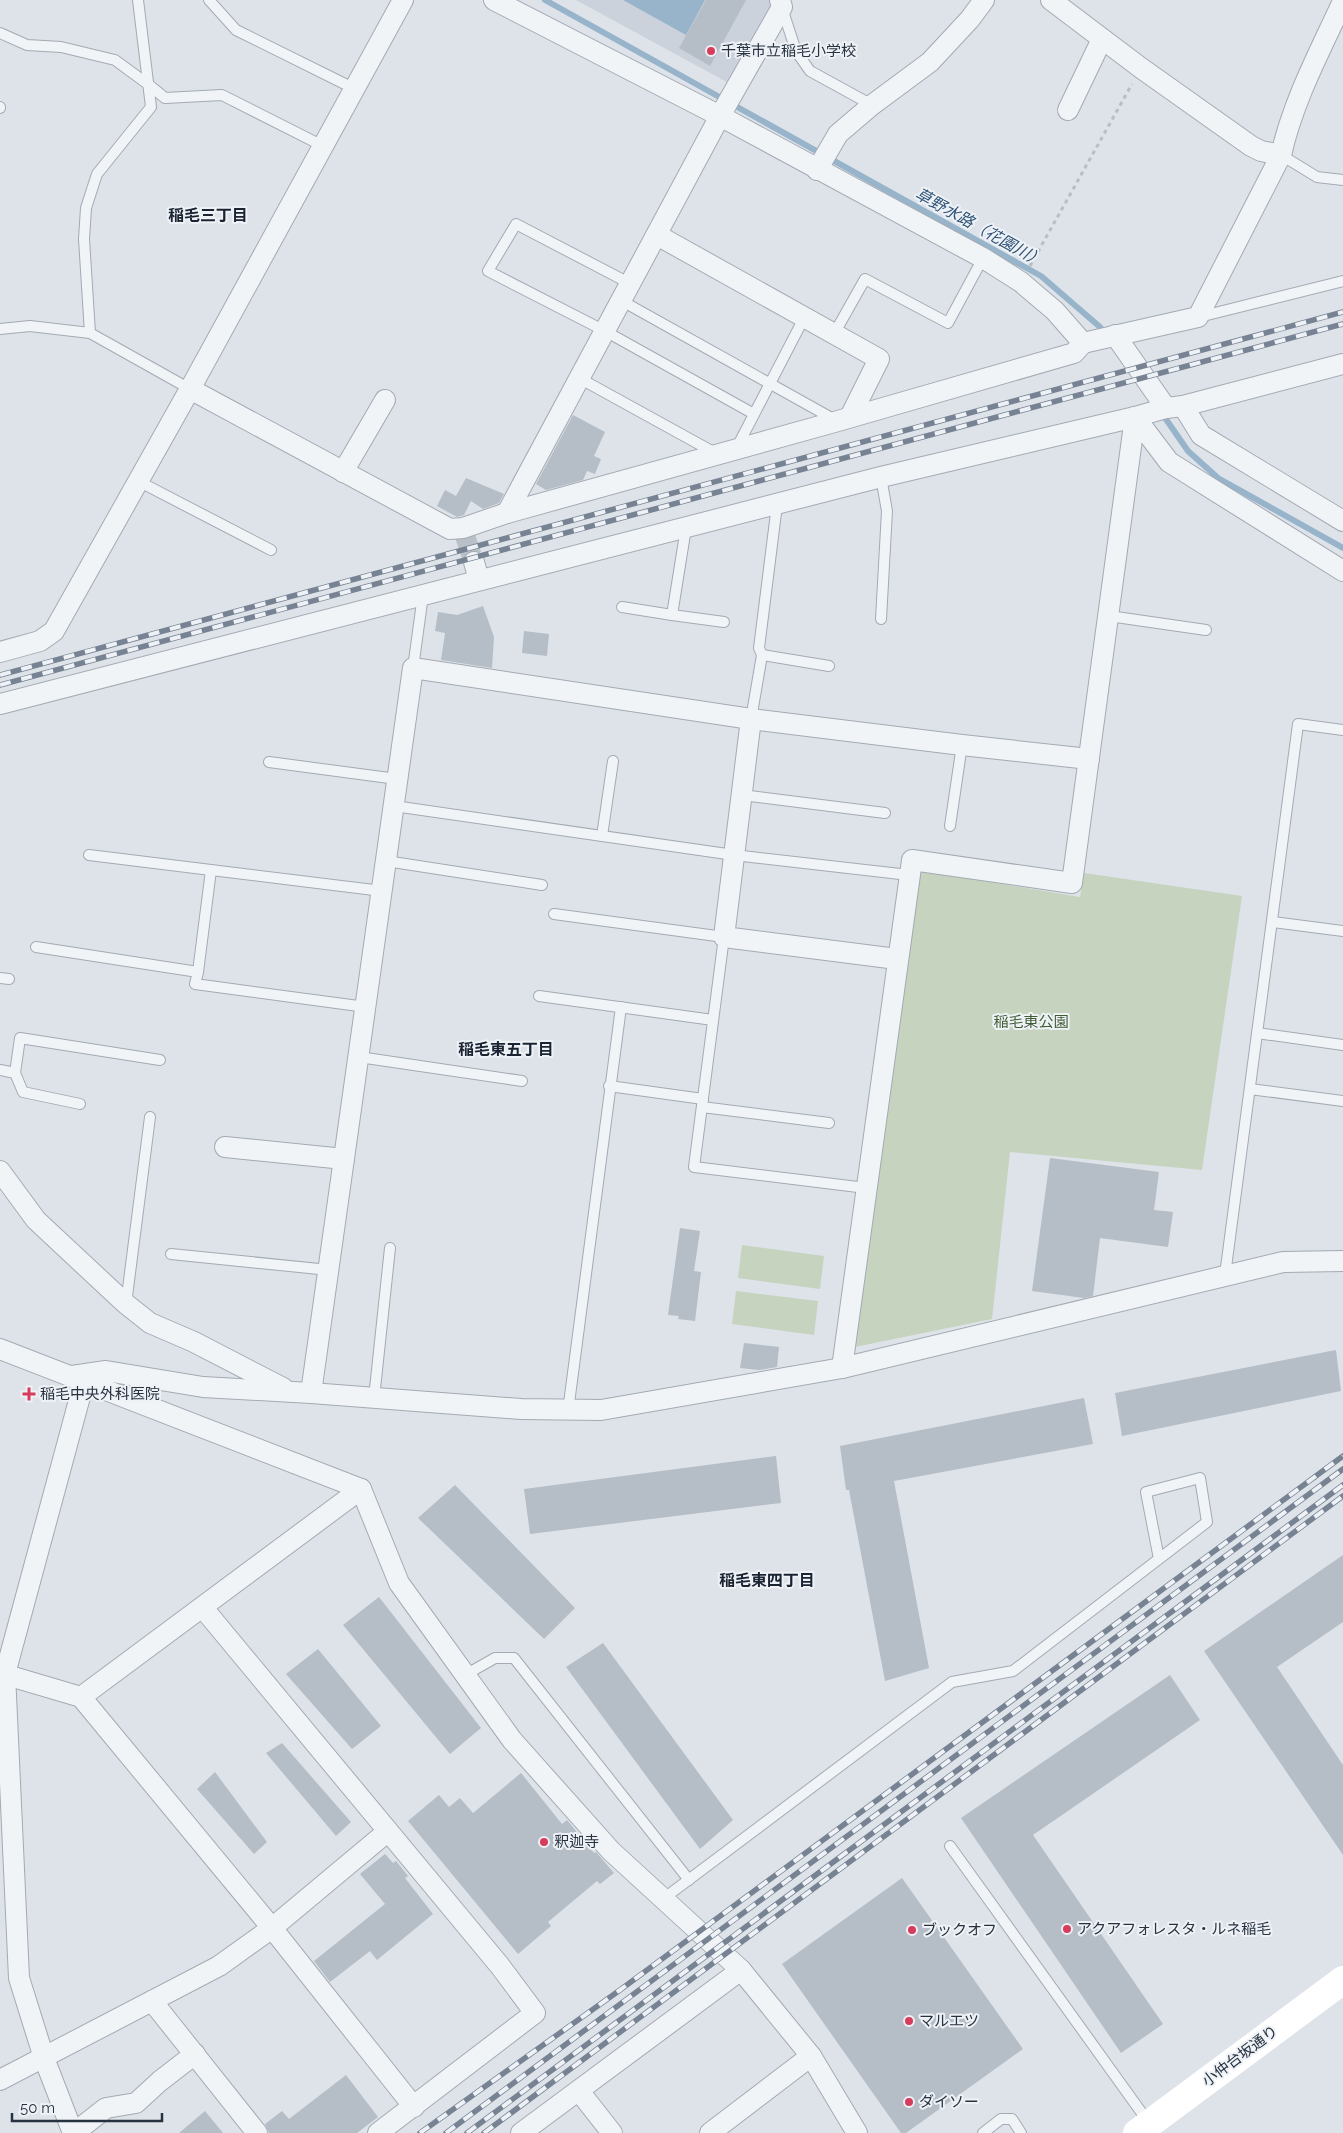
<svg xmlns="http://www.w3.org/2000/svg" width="1343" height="2133" viewBox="0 0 1343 2133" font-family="Raleway,'Noto Sans JP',sans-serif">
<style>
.built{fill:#ccd2db}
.green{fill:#c5d3bf}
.water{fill:#97b4cb}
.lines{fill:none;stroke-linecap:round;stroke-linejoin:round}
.stream{stroke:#97b4cb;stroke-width:6}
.building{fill:#b5bdc6}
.street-tunnel{stroke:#b9c0c7;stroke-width:20;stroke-dasharray:20 10;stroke-linecap:butt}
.lane-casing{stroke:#a3aab3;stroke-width:12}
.street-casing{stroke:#a3aab3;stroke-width:22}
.path{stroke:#b8bec4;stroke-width:3;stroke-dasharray:4 4;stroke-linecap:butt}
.lane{stroke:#f1f4f7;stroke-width:10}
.street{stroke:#f1f4f7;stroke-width:20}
.secondary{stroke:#fff;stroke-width:28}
.rail-casing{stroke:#778393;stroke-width:5.5}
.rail{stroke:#eef2f6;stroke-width:4;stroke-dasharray:11;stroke-linecap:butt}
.poi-dot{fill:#d63c5c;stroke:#eef2f6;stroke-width:2}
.labels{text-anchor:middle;stroke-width:4;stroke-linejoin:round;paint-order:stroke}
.poi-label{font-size:15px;fill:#273241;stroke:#eef2f6;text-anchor:start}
.park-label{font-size:15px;fill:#3e5d33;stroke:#eef2f6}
.street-label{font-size:15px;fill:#273241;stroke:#eef2f6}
.neighbourhood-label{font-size:16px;font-weight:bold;fill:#192331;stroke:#eef2f6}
.water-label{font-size:16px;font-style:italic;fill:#2e5377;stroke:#eef2f6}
</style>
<rect width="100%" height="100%" fill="#dee3e9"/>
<path class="built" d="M576 0H773L772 16 734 86Z"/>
<g class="green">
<path d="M918 870 1080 897 1084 873 1242 896 1202 1170 1010 1152 992 1319 855 1347Z"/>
<path d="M742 1245 824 1256 820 1289 738 1278Z"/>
<path d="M736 1291 818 1301 814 1335 732 1324Z"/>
</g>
<path class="water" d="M623 0H705L686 35Z"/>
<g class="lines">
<g class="stream">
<path d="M545 0 1041 276 1100 327 1106 335"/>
<path d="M1161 412 1188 451 1218 478 1343 548"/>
</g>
</g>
<g class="building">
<path d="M706 0H746L710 66 679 48Z"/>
<path d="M573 415 605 432 594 456 601 459 595 474 587 471 583 480 546 490 536 484Z"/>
<path d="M466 478 504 494 499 503 483 509 471 501 464 515 457 517 437 506 445 490 456 496Z"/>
<path d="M483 606 494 637 492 668 441 660 445 633 435 631 438 612 457 615Z"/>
<path d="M524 631 549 634 547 656 522 653Z"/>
<path d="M1050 1158 1159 1172 1154 1210 1173 1212 1168 1247 1100 1238 1093 1296 1084 1298 1032 1291Z"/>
<path d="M680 1228 700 1231 694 1271 701 1272 695 1321 678 1319 679 1316 668 1315Z"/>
<path d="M744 1343 779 1347 777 1367 759 1370 740 1368Z"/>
<path d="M1336 1350 1341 1391 1122 1436 1115 1393Z"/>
<path d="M1084 1398 1093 1444 894 1481 929 1668 885 1681 849 1490H846L840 1446Z"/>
<path d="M776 1456 781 1503 530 1534 524 1489Z"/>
<path d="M455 1485 575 1608 544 1639 418 1518Z"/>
<path d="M1343 1555V1622L1277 1667 1343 1765V1855L1204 1651Z"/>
<path d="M379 1597 481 1728 450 1754 343 1625Z"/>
<path d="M603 1643 733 1820 700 1849 566 1667Z"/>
<path d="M318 1649 381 1726 352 1749 286 1674Z"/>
<path d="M1170 1675 1200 1720 1033 1835 1163 2024 1121 2053 961 1818Z"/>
<path d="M282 1743 351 1822 336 1836 266 1753Z"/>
<path d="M215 1772 267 1842 254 1854 197 1789Z"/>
<path d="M521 1773 562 1824 567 1820 594 1853 596 1852 614 1873 600 1884 597 1881 548 1922 551 1926 518 1954 408 1821 439 1795 449 1807 460 1798 473 1813Z"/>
<path d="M385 1854 393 1863 396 1861 408 1876 405 1878 433 1914 377 1960 370 1951 330 1982 314 1961 385 1904 360 1874Z"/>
<path d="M902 1878 1023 2049 906 2133H901L782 1964Z"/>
<path d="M346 2075 378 2117 357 2133H269L265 2124 282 2111 289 2119Z"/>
<path d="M205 2111 223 2133H179Z"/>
</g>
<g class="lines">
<path class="street-tunnel" d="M465 536 474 562"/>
<defs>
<g id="lane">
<path d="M209 0 236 30 355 89"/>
<path d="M782 8 796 51 810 71 872 105"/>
<path d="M0 33 27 45 61 47 115 60 149 85 165 98 222 95 323 146"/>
<path d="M0 107V108"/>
<path d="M1281 155 1317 177 1343 180"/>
<path d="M631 284 516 224 488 271 605 331 754 414"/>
<path d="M622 301 837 421"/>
<path d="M1199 317 1343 281"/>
<path d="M0 329 30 326 90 333 84 239 86 208 97 174 151 107 138 0"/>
<path d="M90 333 190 389"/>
<path d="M834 334 865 279 948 323 983 258"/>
<path d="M579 378 717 454"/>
<path d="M736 449 804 318"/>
<path d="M138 481 271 550"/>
<path d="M686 528 672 615 724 622"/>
<path d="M622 607 672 615"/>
<path d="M1109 616 1206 630"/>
<path d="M881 619 887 511 881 477"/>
<path d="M762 655 829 666"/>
<path d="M413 668 423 595"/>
<path d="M751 719 762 655 759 648 777 505"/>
<path d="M269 762 397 779"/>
<path d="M742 795 885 813"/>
<path d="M394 806 734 855 909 875"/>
<path d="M950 826 962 745"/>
<path d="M602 836 613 761"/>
<path d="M89 855 211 870 198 972"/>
<path d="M386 861 542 885"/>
<path d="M211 870 382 891"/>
<path d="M554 914 724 937 694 1167 866 1188"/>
<path d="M1273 922 1343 931"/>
<path d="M36 947 198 972 195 984 366 1007"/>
<path d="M0 978 9 979"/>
<path d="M539 996 713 1020"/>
<path d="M1257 1033 1343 1045"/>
<path d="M359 1057 522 1081"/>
<path d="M0 1070 15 1073 20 1038 160 1060"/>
<path d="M15 1073 23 1092 80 1104"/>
<path d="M609 1086 703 1099"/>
<path d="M1250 1089 1343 1101"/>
<path d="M702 1107 829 1123"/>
<path d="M171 1254 329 1270"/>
<path d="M1225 1275 1298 724 1343 730"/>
<path d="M126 1304 150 1117"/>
<path d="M374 1398 390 1248"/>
<path d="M568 1411 621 1007"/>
<path d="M465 1675 495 1658H514L689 1880"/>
<path d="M950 1846 1149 2123"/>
<path d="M663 1899 952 1682 1013 1671 1207 1522 1200 1478 1146 1492 1159 1559"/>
<path d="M983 2133 1001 2119H1012L1021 2133"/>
</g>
<g id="street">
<path d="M494 0 720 116 983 258 1021 282 1055 311 1083 343 1198 317 1281 155C1293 101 1320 51 1343 1"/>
<path d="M1051 0 1141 68 1251 146 1261 151 1281 155"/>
<path d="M1068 110 1102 39"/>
<path d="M817 170 838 134 872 105 930 62 970 19 984 0"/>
<path d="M657 235 879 359 850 417"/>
<path d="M1115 335 1166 408"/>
<path d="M190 389 450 529 463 528 507 513 838 421 1074 353 1083 343"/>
<path d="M1183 406 1201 435 1343 521"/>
<path d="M1135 417 1169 462 1343 571"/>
<path d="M343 472 385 400"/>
<path d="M507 513 720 116 782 7 780 0"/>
<path d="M474 562 479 580"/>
<path d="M0 652 40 641 54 631 190 389 403 0"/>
<path d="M0 704 881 477 1135 417 1166 408 1183 406 1343 364"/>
<path d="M751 719 724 937 897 959"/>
<path d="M225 1147 344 1159"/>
<path d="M0 1171 36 1220 126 1304 150 1323 194 1342 283 1388"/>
<path d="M0 1349 361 1489 399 1583 512 1740 611 1851 741 1970 811 2056 857 2133"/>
<path d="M842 1368 912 860 1072 883 1135 417"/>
<path d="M72 1376 106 1371 203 1387 311 1393 521 1409 601 1410 842 1368 1283 1262 1343 1261"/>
<path d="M311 1393 413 668 751 719 962 745 1089 759"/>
<path d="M203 1608 500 1966 535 2013 378 2133"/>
<path d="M0 1673 81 1697 272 1928 414 2107"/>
<path d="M81 1697 361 1489"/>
<path d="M152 2001 257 2133"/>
<path d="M0 2080 219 1966 272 1928 387 1832"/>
<path d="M579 2091 612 2133"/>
<path d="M73 2133 44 2058 19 1978 5 1674 84 1382"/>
<path d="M74 2133 106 2108 136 2103 160 2081 195 2054"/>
<path d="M521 2133 741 1970"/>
<path d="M710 2133 811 2056"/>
</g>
</defs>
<use href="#lane" class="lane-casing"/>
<use href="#street" class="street-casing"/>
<path class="path" d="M1030 266 1132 84"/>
<use href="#lane" class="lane"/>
<use href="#street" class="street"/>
<path class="secondary" d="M1137 2133 1343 1980"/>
<defs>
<g id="rail">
<path d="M0 675 1343 312"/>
<path d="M0 685 1343 324"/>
<path d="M420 2133 620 1990 1343 1456"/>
<path d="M446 2133 1343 1469"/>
<path d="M467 2133 1343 1485"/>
<path d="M484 2133 1343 1496"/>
</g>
</defs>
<use href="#rail" class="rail-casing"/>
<use href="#rail" class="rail"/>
</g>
<g class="poi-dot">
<circle cx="711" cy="51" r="5"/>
<path d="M26.5 1386.5h5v5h5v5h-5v5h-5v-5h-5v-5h5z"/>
<circle cx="544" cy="1842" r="5"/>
<circle cx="1067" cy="1929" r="5"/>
<circle cx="912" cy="1930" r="5"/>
<circle cx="909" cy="2021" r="5"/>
<circle cx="909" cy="2102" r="5"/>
</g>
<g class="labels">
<g class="poi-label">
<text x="721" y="56">千葉市立稲毛小学校</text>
<text x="40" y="1399">稲毛中央外科医院</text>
<text x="554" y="1847">釈迦寺</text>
<text x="1077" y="1934">アクアフォレスタ・ルネ稲毛</text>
<text x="922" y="1935">ブックオフ</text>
<text x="919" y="2026">マルエツ</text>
<text x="919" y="2107">ダイソー</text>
</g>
<g class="park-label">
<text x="1031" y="1027">稲毛東公園</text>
</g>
<g class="street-label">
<text transform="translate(1240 2056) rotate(-37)" y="5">小仲台坂通り</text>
</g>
<g class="neighbourhood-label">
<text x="208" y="221">稲毛三丁目</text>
<text x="506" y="1055">稲毛東五丁目</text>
<text x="767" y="1586">稲毛東四丁目</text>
</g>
<g class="water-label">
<text transform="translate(980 227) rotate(29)" y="6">草野水路（花園川）</text>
</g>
</g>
<path d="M12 2113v8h150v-8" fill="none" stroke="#273241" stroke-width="2.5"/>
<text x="20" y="2113" font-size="15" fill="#273241" stroke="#eef2f6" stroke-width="4" paint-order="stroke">50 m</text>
</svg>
